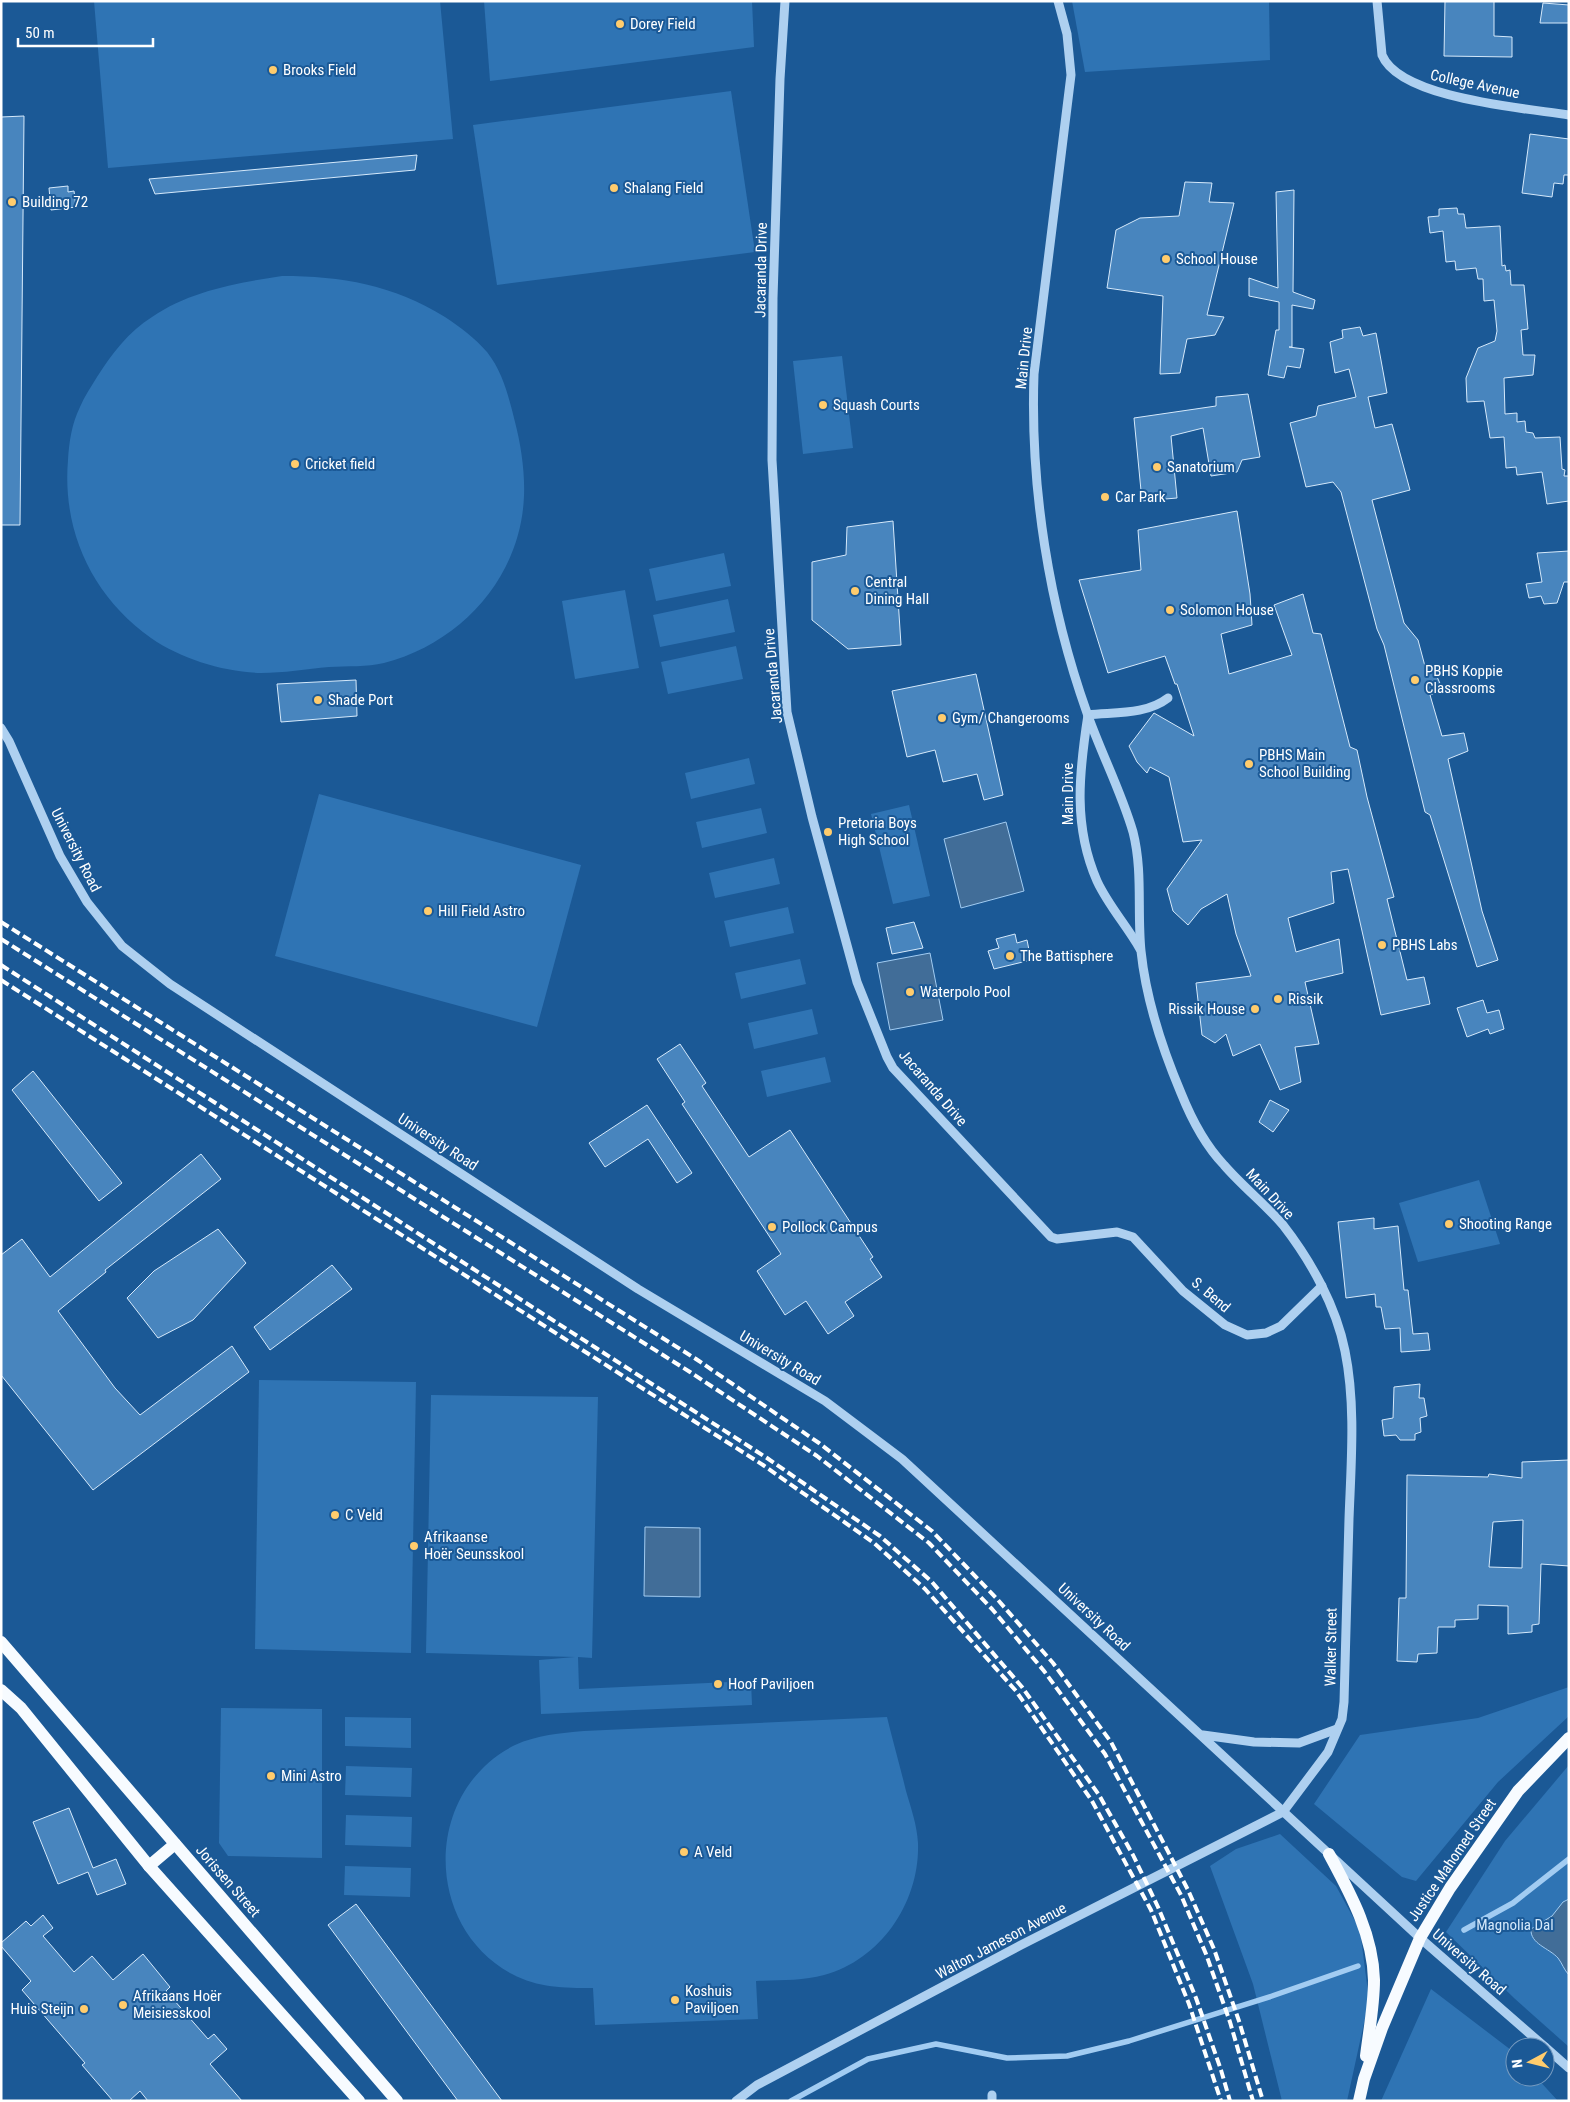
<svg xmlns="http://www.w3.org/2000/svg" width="1570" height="2102" viewBox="0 0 1570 2102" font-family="'Roboto Condensed',sans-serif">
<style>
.green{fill:#2f74b4}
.water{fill:#416d98;stroke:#a2ccf2}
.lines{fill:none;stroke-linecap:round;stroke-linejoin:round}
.stream{stroke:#a2ccf2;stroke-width:5.5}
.building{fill:#4885be;stroke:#d5e9fb;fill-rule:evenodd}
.minor{stroke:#aed0f0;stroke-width:9}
.major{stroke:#f7fbff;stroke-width:12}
.rail{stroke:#fff;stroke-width:4;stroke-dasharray:9 4;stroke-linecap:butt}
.poi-dot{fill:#ffcc6d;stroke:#1b5996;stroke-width:2}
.labels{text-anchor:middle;stroke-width:4;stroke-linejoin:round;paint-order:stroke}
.poi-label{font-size:15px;fill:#fff;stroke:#1b5996;text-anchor:start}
.street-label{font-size:15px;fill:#fff;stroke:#1b5996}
.park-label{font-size:15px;fill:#d5e9fb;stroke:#1b5996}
</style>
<rect width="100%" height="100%" fill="#1b5996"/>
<g class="green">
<path d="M94 1H440L453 139 108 168Z"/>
<path d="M484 1H752L754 47 490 81Z"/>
<path d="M1072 1H1269L1270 60 1085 72Z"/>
<path d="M731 91 755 252 497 285 473 125Z"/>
<path d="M282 276C342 276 393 285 445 317 460 327 475 338 487 352 503 372 509 398 515 422 521 445 525 472 524 496 521 577 461 643 384 663 367 667 347 666 329 667 307 669 283 673 261 673 224 672 181 659 151 638 92 596 62 531 68 460 69 442 72 423 80 407 84 397 91 387 97 377 111 355 129 331 152 317 190 291 237 283 282 276Z"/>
<path d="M842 356 853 448 803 454 793 361Z"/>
<path d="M724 553 731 586 656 601 649 569Z"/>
<path d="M625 590 639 668 575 679 562 601Z"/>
<path d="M728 599 735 632 660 647 653 615Z"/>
<path d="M736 646 743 679 668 694 661 662Z"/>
<path d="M749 758 755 784 691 799 685 773Z"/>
<path d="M319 794 581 865 537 1027 275 956Z"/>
<path d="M909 805 930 896 893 904 871 814Z"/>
<path d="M761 808 767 833 702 848 696 822Z"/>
<path d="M774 858 780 884 715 898 709 873Z"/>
<path d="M788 907 794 933 730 947 724 921Z"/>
<path d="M800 959 806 984 741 999 735 973Z"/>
<path d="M812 1009 818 1034 754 1049 748 1023Z"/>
<path d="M825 1057 831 1082 767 1097 761 1071Z"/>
<path d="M1479 1180 1500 1244 1418 1262 1399 1203Z"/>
<path d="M259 1380 416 1382 411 1653 255 1649Z"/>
<path d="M431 1395 598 1397 592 1658 578 1657 579 1689 751 1681 752 1705 541 1714 539 1660 575 1657 426 1653Z"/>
<path d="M1569 1687V1716L1498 1782 1416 1881 1402 1877 1314 1804 1360 1735 1478 1718Z"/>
<path d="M221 1708 322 1709V1858L228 1856 219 1843Z"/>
<path d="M345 1717 411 1718V1748L345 1746Z"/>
<path d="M887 1717C893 1742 900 1766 906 1791 911 1808 917 1825 918 1843 920 1901 882 1959 824 1975 803 1981 779 1980 756 1981L758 2019 595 2025 593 1988C564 1988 538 1988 512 1974 423 1926 423 1791 515 1745 537 1735 560 1733 584 1731Z"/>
<path d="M1569 1765V2047L1514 1998 1446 1932 1505 1841Z"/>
<path d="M346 1766 412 1768 411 1797 345 1795Z"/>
<path d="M346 1815 412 1817 411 1847 345 1845Z"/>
<path d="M1280 1834 1336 1886 1360 1930 1369 2000 1347 2101H1282L1253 1984 1210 1866 1236 1849Z"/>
<path d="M345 1866 411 1868 410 1897 344 1895Z"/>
<path d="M1431 1989 1511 2050 1515 2054V2077H1536L1558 2101H1381Z"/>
</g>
<g class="water">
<path d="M1006 822 1024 891 961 908 944 839Z"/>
<path d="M930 953 943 1020 890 1030 877 963Z"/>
<path d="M645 1527 700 1528V1597L644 1596Z"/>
<path d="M1569 1899V1975C1564 1970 1562 1963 1558 1958 1549 1948 1530 1944 1531 1929L1552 1916 1563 1902Z"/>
</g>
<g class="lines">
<g class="stream">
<path d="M1464 1930 1513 1903 1569 1859"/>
<path d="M791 2101 868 2059 936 2044 1007 2058 1067 2056 1129 2041 1272 1996 1358 1966"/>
</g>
</g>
<g class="building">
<path d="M1445 1H1494V36L1512 37V57L1444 56Z"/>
<path d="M1543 3 1569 5V23H1540Z"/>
<path d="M24 116 20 525H1V117Z"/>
<path d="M1530 134 1569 139V175H1564L1563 184 1554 183 1552 197 1522 193Z"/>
<path d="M417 155 415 170 155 194 149 179Z"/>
<path d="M1185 182 1212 183 1209 202 1234 203 1207 315 1224 317 1215 335 1187 339 1180 373 1160 374 1163 296 1107 288 1116 230 1140 218 1179 216Z"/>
<path d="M68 186V192L74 191 76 207 51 210 49 188Z"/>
<path d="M1294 190 1293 292 1315 300 1313 309 1292 305V347H1289L1304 349 1300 368 1287 366 1284 378 1268 375 1276 330H1279V302L1249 296V278L1278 288 1276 192Z"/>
<path d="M1457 208 1458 214H1464L1466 228 1500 226 1502 266 1505 265 1506 271 1510 270 1511 285H1524L1528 329 1521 330 1523 355H1535L1533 375 1504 378 1505 414 1517 413V422L1525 421 1526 432 1533 433 1535 438 1560 437 1562 469 1565 470 1564 476H1569V501L1547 504 1542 472 1517 475 1516 467 1506 468 1504 437 1490 438 1484 401 1467 402 1466 378 1478 348 1495 341 1497 331 1494 300 1484 301 1483 279H1478L1476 268 1456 270 1455 261 1446 262 1443 231 1430 233 1428 217 1439 216V209Z"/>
<path d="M1360 327 1363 336 1376 333 1387 393 1368 397 1375 428 1392 424 1410 490 1372 500 1404 623 1418 640 1426 670 1433 668 1443 690 1430 695 1442 736 1464 733 1468 751 1448 759 1482 911 1498 960 1477 967 1430 815 1425 812 1384 645 1377 629 1341 492 1333 482 1306 487 1290 423 1316 416 1318 406 1356 397 1349 369 1335 373 1330 342 1343 338 1342 330Z"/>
<path d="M1248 394 1260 457 1242 460 1237 472 1211 476 1203 428 1171 436 1177 498 1142 501 1134 418 1216 406V397Z"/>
<path d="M1237 511 1250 594 1252 625 1221 634 1229 674 1292 655 1274 605 1303 594 1313 633 1321 634 1350 747 1357 750 1367 797 1394 897 1387 899 1407 980 1424 977 1430 1004 1381 1015 1348 869 1331 872 1334 903 1288 918 1296 952 1339 939 1343 973 1305 982 1319 1044 1295 1047 1301 1082 1280 1090 1260 1044 1233 1056 1226 1034 1215 1043 1202 1035 1196 983 1251 976 1236 934 1227 894 1201 909 1188 925 1173 911 1167 889 1202 840 1183 842 1169 777 1150 767 1147 773 1137 762 1129 746 1154 713 1194 736 1177 684H1175L1165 656 1108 673 1079 580 1141 570 1138 530Z"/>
<path d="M893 521 901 645 848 649 812 620V562L846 555 847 527Z"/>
<path d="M1569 551V582H1564L1557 603 1544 604 1541 596 1529 598 1526 584 1542 582 1537 553Z"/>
<path d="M976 674 1003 795 984 800 977 774 943 782 935 750 907 757 892 691Z"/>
<path d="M356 680 357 716 281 722 277 684Z"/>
<path d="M914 922 923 948 892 954 886 928Z"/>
<path d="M1015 934 1017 943 1027 940 1031 960 994 969 988 951 999 948 996 939Z"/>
<path d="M1483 1000 1487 1013 1499 1010 1504 1029 1490 1034 1488 1029 1467 1037 1457 1008Z"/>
<path d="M680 1044 706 1083 702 1086 749 1157 790 1130 873 1257 870 1259 882 1277 845 1302 854 1316 828 1334 806 1301 785 1315 757 1271 781 1254 682 1104 685 1102 657 1059Z"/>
<path d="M33 1071 122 1183 99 1201 12 1090Z"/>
<path d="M1270 1100 1289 1110 1273 1132 1259 1122Z"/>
<path d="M647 1105 692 1173 677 1183 648 1139 605 1167 589 1143Z"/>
<path d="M201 1154 221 1179 105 1270 106 1272 58 1311 115 1388 140 1415 232 1346 249 1372 93 1490 1 1375V1255L22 1239 50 1277Z"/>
<path d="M1374 1218V1229L1398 1226 1404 1290H1408L1413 1334 1428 1333 1430 1350 1401 1352 1400 1328 1385 1329 1381 1307H1376L1375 1294 1346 1298 1338 1222Z"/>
<path d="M218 1229 246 1263 193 1320 158 1338 127 1298 154 1271Z"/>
<path d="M332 1265 352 1289 270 1350 254 1327Z"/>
<path d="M1420 1384 1419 1398H1424L1427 1416 1420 1418 1421 1432 1415 1434V1440H1400L1396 1435 1384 1436 1382 1420 1393 1418 1394 1387Z"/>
<path d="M1569 1460V1566L1541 1564 1539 1624 1532 1625V1632L1508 1634V1606L1478 1605V1619L1455 1620V1627H1438L1437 1653 1418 1654 1417 1662 1397 1661 1399 1598H1406L1407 1475 1488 1477 1489 1474 1522 1478V1462ZM1523 1520 1522 1568 1489 1567 1493 1522Z"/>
<path d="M69 1808 93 1868 116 1859 126 1884 97 1895 88 1872 58 1884 33 1822Z"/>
<path d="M356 1904 502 2101H458L328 1925Z"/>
<path d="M43 1915 53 1928 43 1936 74 1972 92 1956 113 1980 143 1954 170 1987 166 1991 208 2039 214 2034 227 2049 210 2064 242 2101H148L140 2091 129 2101H113L82 2065 85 2063 22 1990 31 1981 1 1946V1943L26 1921 31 1926Z"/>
</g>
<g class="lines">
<g class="minor">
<path d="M785 1 780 79 773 298 772 460 787 712 812 817 857 982 887 1057 893 1068 1051 1237 1057 1239 1117 1232 1133 1237 1183 1291 1225 1325 1247 1335 1266 1333 1281 1326 1322 1286"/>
<path d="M1377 1 1382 55C1400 99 1525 108 1569 115"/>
<path d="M1088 715C1079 773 1073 826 1097 881 1108 905 1127 926 1140 949"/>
<path d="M1088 715C1115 712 1146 715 1168 698"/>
<path d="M1 728 9 741 60 856 87 902 122 946 170 984 638 1289 825 1401 902 1459 1420 1938 1545 2047"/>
<path d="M1203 1735 1254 1742 1299 1743 1337 1729"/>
<path d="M1545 2047 1569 2068"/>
<path d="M736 2101 757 2085 1021 1945 1283 1812 1328 1752 1342 1719 1344 1702C1346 1641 1347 1580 1349 1519 1351 1464 1356 1405 1345 1351 1336 1306 1311 1261 1283 1225 1265 1204 1242 1186 1224 1165 1205 1145 1191 1118 1181 1093 1162 1048 1146 999 1141 951 1137 911 1143 871 1133 832 1121 791 1101 753 1087 713 1049 606 1030 488 1034 374L1071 75 1067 34 1058 1"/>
<path d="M992 2101V2095"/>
</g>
<g class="major">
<path d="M1 1642 397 2101"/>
<path d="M1 1690 21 1708 149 1866 359 2101"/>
<path d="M1329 1854C1350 1893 1373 1934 1374 1980 1374 2005 1369 2031 1366 2056"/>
<path d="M149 1866 175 1844"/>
<path d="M1359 2101 1364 2079 1382 2028 1420 1938 1450 1888 1518 1791 1569 1738"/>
</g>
<g class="rail">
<path d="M1 922 696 1359 819 1443 932 1531 998 1600 1053 1663 1111 1742 1188 1890 1214 1949 1239 2021 1263 2101"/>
<path d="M1 939 690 1372 817 1456 929 1543 992 1609 1044 1671 1105 1754 1181 1895 1206 1954 1230 2022 1253 2101"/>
<path d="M1 965 767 1458 880 1536 932 1582 1022 1687 1099 1795 1133 1855 1158 1907 1196 1998 1221 2070 1230 2101"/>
<path d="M1 980 763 1465 874 1543 925 1589 1016 1691 1092 1801 1151 1910 1189 2004 1221 2101"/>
</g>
</g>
<g class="poi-dot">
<circle cx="620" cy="24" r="5"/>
<circle cx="273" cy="70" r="5"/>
<circle cx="614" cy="188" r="5"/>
<circle cx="12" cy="202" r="5"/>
<circle cx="1166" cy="259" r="5"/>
<circle cx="823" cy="405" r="5"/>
<circle cx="295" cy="464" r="5"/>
<circle cx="1157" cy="467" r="5"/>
<circle cx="1105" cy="497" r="5"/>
<circle cx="855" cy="591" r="5"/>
<circle cx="1170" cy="610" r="5"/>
<circle cx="1415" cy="680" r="5"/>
<circle cx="318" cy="700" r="5"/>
<circle cx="942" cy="718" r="5"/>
<circle cx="1249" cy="764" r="5"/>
<circle cx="828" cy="832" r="5"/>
<circle cx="428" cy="911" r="5"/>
<circle cx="1382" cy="945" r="5"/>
<circle cx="1010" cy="956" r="5"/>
<circle cx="910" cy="992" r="5"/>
<circle cx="1278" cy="999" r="5"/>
<circle cx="1255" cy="1009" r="5"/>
<circle cx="1449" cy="1224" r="5"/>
<circle cx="772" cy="1227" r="5"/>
<circle cx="335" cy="1515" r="5"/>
<circle cx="414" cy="1546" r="5"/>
<circle cx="718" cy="1684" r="5"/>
<circle cx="271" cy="1776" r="5"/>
<circle cx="684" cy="1852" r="5"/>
<circle cx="675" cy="2000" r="5"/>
<circle cx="123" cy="2005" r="5"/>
<circle cx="84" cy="2009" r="5"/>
</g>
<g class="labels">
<g class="poi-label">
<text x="630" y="29">Dorey Field</text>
<text x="283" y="75">Brooks Field</text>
<text x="624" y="193">Shalang Field</text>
<text x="22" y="207">Building 72</text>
<text x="1176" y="264">School House</text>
<text x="833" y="410">Squash Courts</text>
<text x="305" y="469">Cricket field</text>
<text x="1167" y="472">Sanatorium</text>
<text x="1115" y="502">Car Park</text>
<text x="865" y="587">Central<tspan x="865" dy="17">Dining Hall</tspan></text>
<text x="1180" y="615">Solomon House</text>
<text x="1425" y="676">PBHS Koppie<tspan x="1425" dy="17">Classrooms</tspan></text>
<text x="328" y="705">Shade Port</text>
<text x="952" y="723">Gym/ Changerooms</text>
<text x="1259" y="760">PBHS Main<tspan x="1259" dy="17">School Building</tspan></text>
<text x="838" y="828">Pretoria Boys<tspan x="838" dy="17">High School</tspan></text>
<text x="438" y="916">Hill Field Astro</text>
<text x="1392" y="950">PBHS Labs</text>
<text x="1020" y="961">The Battisphere</text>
<text x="920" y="997">Waterpolo Pool</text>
<text x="1288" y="1004">Rissik</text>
<text x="1245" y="1014" text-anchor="end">Rissik House</text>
<text x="1459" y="1229">Shooting Range</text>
<text x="782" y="1232">Pollock Campus</text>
<text x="345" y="1520">C Veld</text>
<text x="424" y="1542">Afrikaanse<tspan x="424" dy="17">Hoër Seunsskool</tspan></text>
<text x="728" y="1689">Hoof Paviljoen</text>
<text x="281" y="1781">Mini Astro</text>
<text x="694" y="1857">A Veld</text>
<text x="685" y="1996">Koshuis<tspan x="685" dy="17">Paviljoen</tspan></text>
<text x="133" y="2001">Afrikaans Hoër<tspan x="133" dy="17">Meisiesskool</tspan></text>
<text x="74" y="2014" text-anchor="end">Huis Steijn</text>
</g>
<g class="street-label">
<text transform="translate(1475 84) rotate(12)" y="5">College Avenue</text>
<text transform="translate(761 270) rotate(-89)" y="5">Jacaranda Drive</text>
<text transform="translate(1024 358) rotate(-84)" y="5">Main Drive</text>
<text transform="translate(773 676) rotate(-95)" y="5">Jacaranda Drive</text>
<text transform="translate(1068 794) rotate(-90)" y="5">Main Drive</text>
<text transform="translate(76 850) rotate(63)" y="5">University Road</text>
<text transform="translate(933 1088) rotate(49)" y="5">Jacaranda Drive</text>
<text transform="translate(438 1142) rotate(33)" y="5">University Road</text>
<text transform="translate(1270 1194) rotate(47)" y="5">Main Drive</text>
<text transform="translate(1211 1295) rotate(40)" y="5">S. Bend</text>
<text transform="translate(780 1358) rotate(31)" y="5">University Road</text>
<text transform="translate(1094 1617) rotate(43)" y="5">University Road</text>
<text transform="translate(1331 1647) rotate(-89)" y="5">Walker Street</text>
<text transform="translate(1452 1860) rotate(-56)" y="5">Justice Mahomed Street</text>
<text transform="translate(228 1881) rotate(49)" y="5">Jorissen Street</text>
<text transform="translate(1001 1941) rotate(-28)" y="5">Walton Jameson Avenue</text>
<text transform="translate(1469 1962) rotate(41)" y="5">University Road</text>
</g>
<g class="park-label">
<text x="1515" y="1930">Magnolia Dal</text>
</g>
</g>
<rect width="1570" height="2102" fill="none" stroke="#ffffff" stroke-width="5"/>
<g transform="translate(1530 2062) rotate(263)"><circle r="24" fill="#1b5996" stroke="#769bc0"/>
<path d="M0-4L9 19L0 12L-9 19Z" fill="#ffcc6d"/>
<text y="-8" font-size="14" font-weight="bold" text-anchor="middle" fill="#ffffff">N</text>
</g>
<path d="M18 38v8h135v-8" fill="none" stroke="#ffffff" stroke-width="2.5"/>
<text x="25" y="38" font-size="15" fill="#ffffff" stroke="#1b5996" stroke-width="4" paint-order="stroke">50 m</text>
</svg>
